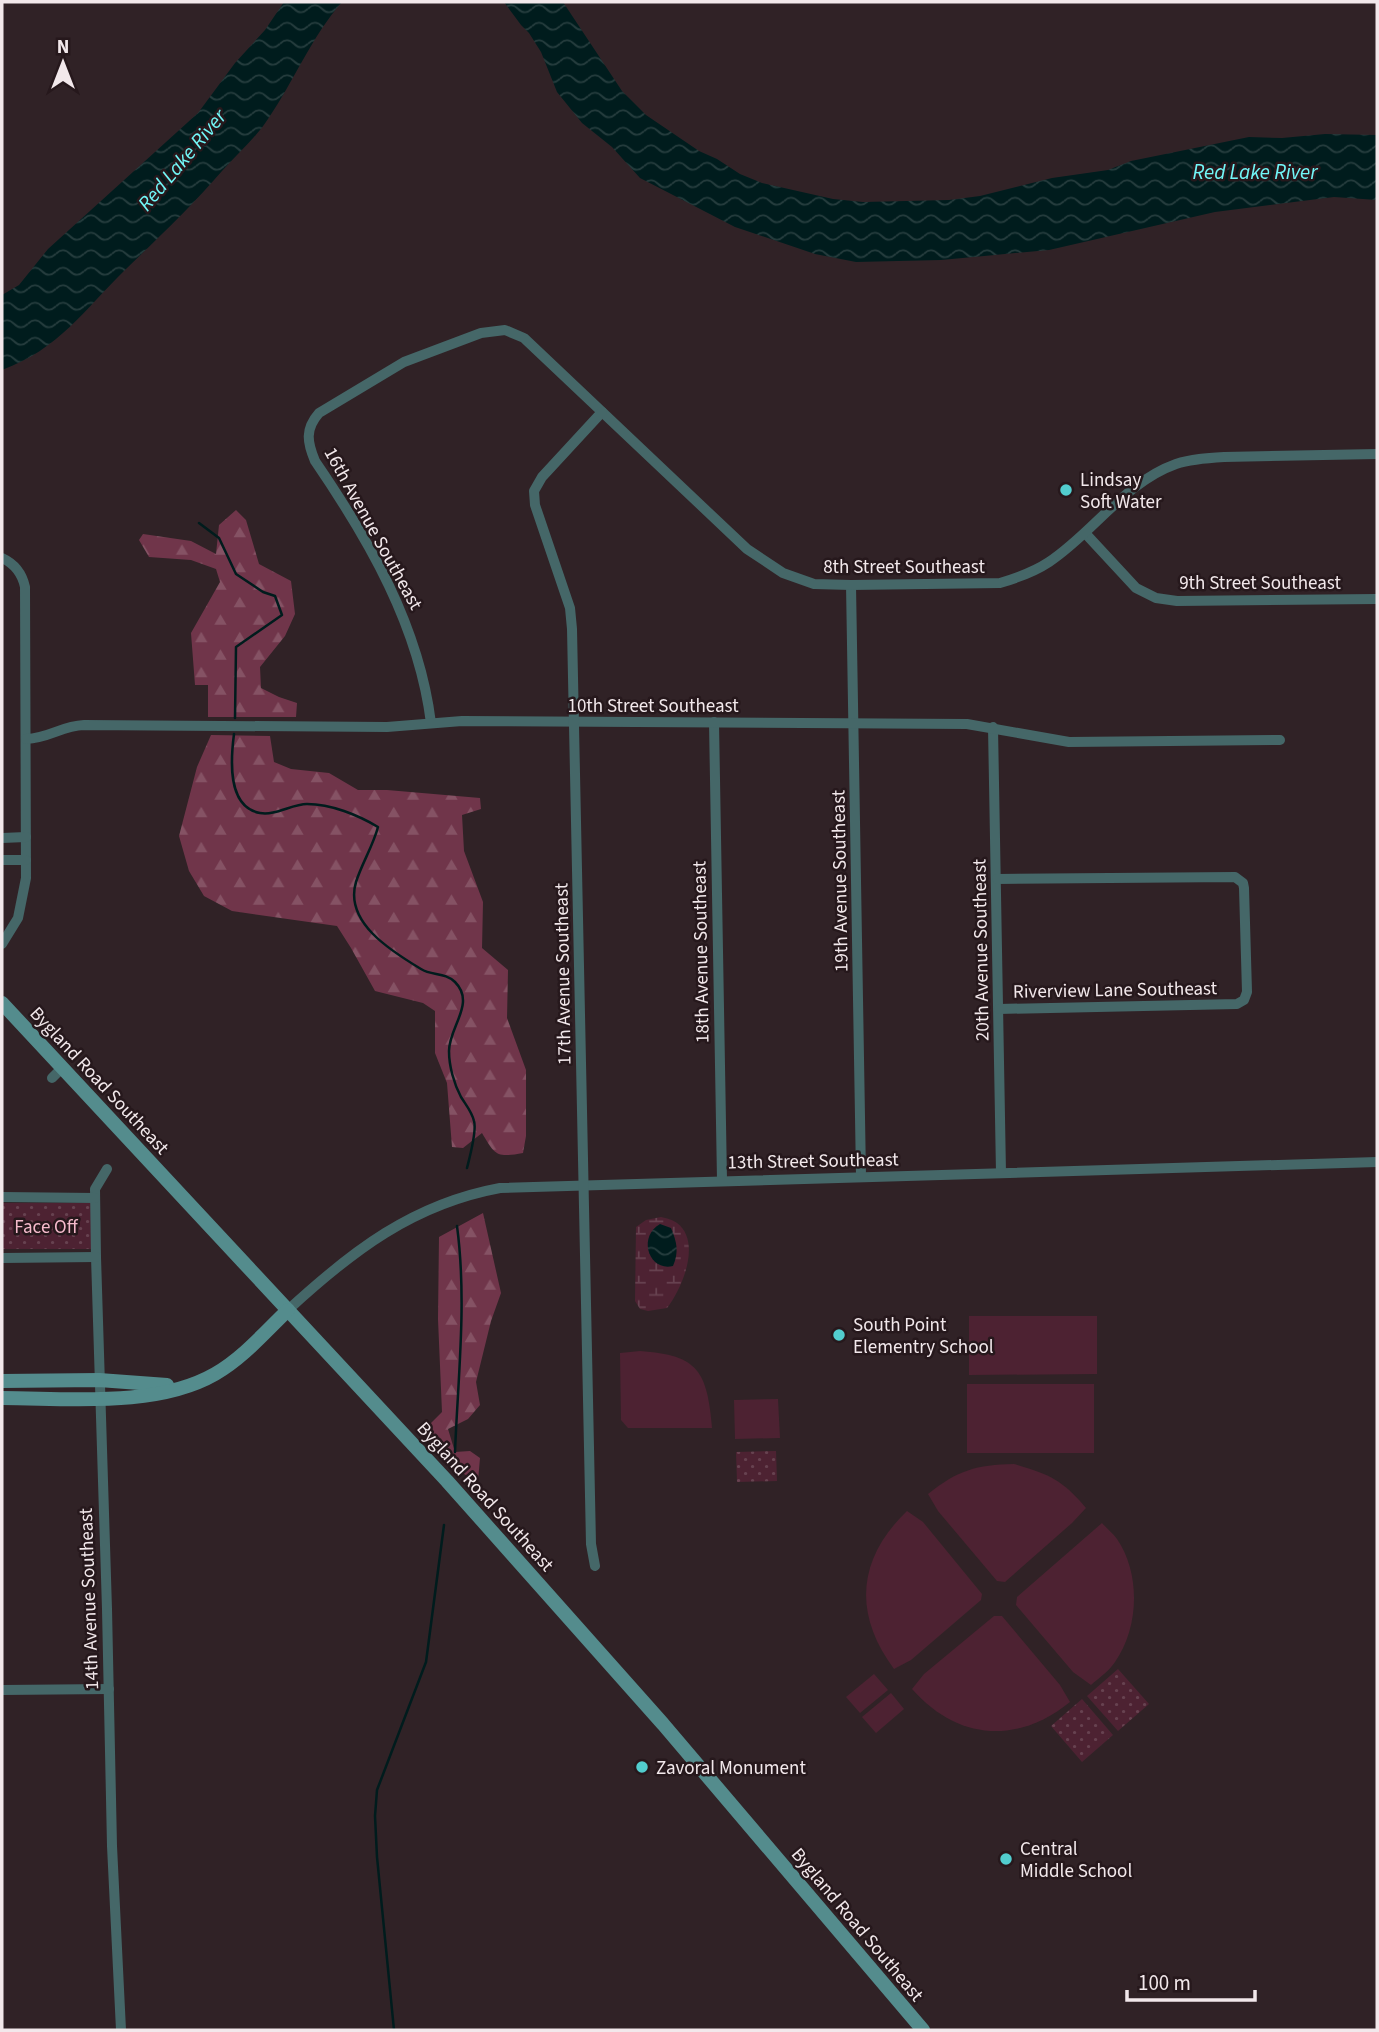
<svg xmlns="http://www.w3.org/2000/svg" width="1379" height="2032" viewBox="0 0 1379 2032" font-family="'Source Sans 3',sans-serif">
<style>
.grass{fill:url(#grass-dots)}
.forest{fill:url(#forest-firs)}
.wetland{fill:url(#wetland-marsh)}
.pitch{fill:#4d2232}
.water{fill:url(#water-waves)}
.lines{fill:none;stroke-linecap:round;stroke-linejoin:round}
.stream{stroke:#001c1d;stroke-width:2.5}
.street{stroke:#456768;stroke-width:10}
.secondary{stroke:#548c8d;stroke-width:14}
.poi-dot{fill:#52cdce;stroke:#26181c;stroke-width:2.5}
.labels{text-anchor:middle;stroke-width:5;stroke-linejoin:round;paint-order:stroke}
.poi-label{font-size:19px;fill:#f2e8eb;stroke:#26181c;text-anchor:start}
.street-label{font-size:19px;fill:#f2e8eb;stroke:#26181c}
.park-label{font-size:19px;fill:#f4bacb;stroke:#26181c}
.water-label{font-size:21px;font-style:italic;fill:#71f7f8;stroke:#26181c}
</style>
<defs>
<pattern id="grass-dots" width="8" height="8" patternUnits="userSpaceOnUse" patternTransform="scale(1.75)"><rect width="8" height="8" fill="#4d2232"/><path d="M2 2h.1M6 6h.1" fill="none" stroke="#674250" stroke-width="1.8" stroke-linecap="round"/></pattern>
<pattern id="forest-firs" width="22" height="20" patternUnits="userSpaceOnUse" patternTransform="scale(1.75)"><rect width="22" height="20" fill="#70354a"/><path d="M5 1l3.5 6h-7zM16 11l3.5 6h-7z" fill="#855264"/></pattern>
<pattern id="wetland-marsh" width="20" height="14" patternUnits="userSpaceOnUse" patternTransform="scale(1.75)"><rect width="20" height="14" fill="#4d2232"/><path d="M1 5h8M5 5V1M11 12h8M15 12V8" fill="none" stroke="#674250"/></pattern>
<pattern id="water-waves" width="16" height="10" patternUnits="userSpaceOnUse" patternTransform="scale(1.75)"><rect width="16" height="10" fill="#001c1d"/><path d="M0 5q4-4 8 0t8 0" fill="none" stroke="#263d3e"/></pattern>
</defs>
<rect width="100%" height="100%" fill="#302226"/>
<g class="grass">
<rect x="2" y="1203" width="89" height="46"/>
<path d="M776 1451 777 1481 737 1482 736 1452Z"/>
<path d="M1118 1669 1149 1704 1118 1731 1087 1696Z"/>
<path d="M1082 1699 1113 1735 1082 1762 1051 1726Z"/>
</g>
<g class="forest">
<path d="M236 510 246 520 259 564 291 581 295 614 285 636 260 667 261 688 279 697 297 703 296 717H208V685H195L191 633 220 582 216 569 191 560 149 557 139 540 143 534 191 541 216 554 219 525Z"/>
<path d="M211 735 270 736 274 762 291 769 329 773 358 790H387L480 798 481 809 462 815 464 851 483 902 482 948 508 970 507 1018 526 1070V1136L523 1153C496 1158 495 1155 482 1133L463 1148 452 1147 447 1083 435 1053V1011L423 1003 375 991 351 948 337 926 232 911 204 896 189 871 179 836 197 767Z"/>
<path d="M483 1213 501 1293 491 1321 476 1382 480 1405 468 1419 448 1429 455 1452 470 1451 480 1458 478 1481 464 1474 431 1437V1423L442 1412 438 1319 439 1237Z"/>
</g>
<path class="wetland" d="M661 1217C666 1218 673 1220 677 1223 702 1242 682 1289 667 1308L648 1311 640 1309 635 1301 636 1227 646 1220Z"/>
<g class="pitch">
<path d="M969 1316H1097V1374L969 1375Z"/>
<path d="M640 1351C699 1355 707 1372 712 1428H628L621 1420 620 1353Z"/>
<rect x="967" y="1384" width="127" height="69"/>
<path d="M778 1399 780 1438 735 1439 734 1400Z"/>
<path d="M1014 1464C1050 1475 1061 1479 1086 1508L1072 1523 1005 1582 997 1581 938 1511 928 1494C958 1470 976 1465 1014 1464Z"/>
<path d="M907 1511 923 1522 982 1594 981 1600 911 1660 894 1669C853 1614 857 1559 907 1511Z"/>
<path d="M1102 1523C1106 1528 1113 1533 1117 1539 1141 1574 1139 1628 1115 1662 1109 1671 1099 1678 1091 1685L1073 1672 1016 1605 1017 1597Z"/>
<path d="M994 1616H1002L1060 1685 1070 1702C1017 1745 957 1740 912 1689L924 1674Z"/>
<path d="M874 1674 888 1690 860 1713 846 1697Z"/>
<path d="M891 1693 904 1709 876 1733 862 1717Z"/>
</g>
<g class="water">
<path d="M284 2H342C312 36 294 81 268 119 255 139 237 154 222 171 192 206 158 238 125 270 84 310 59 349 2 370V295L19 285 48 249 198 113 235 63 265 30Z"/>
<path d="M504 2H563L622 91 646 115 699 151 717 159 740 174 762 183 833 199 863 202 949 200 980 196 1052 178 1108 170 1131 161 1249 137 1282 138 1325 134 1377 135V200L1334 197 1215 212 1049 250 941 260 856 262 815 254 735 227 640 178 612 147 582 123 557 92 541 52 529 33 521 25Z"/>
<path d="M660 1224 671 1228C677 1242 679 1252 673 1266 649 1272 637 1237 660 1224Z"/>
</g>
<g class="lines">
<g class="stream">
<path d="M199 523 219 538 236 574 263 592 275 596 282 615 236 647 235 718"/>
<path d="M234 734C231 757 226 807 260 813 275 816 292 804 307 804 331 804 358 815 378 827 373 846 362 863 356 882 344 922 391 951 421 969 432 976 445 972 455 982 476 1003 449 1027 449 1051 449 1066 454 1084 461 1097 466 1105 472 1112 474 1121 477 1131 470 1156 467 1168"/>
<path d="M455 1452C458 1376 467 1301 457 1226"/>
<path d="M394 2030 377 1857 375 1816 377 1790 426 1662 444 1525"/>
</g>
<g class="street">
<path d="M1085 533 1136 588 1156 598 1177 601 1377 599"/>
<path d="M2 558C15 564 22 573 25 587L26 878 18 918 2 944"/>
<path d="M851 585 861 1176"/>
<path d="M714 722 722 1180"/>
<path d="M431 723C419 626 369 540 315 461 307 442 305 429 319 413L404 362 481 333 505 330 524 338 747 549 783 573 814 584 851 585 1000 583C1017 578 1034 572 1049 562 1093 533 1125 482 1176 464 1191 459 1207 458 1224 457L1377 454"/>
<path d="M993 727 1001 1173"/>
<path d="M26 739C50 738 61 726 84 725L387 727 462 721 967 724 1069 742 1280 740"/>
<path d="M2 838 26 837"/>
<path d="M2 860H26"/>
<path d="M997 879 1235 877 1243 883 1244 888 1247 992 1244 1000 1237 1004 999 1009"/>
<path d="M52 1078 62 1068"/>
<path d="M107 1169 95 1189 96 1257 107 1609 112 1846 121 2030"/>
<path d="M2 1197 95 1198"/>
<path d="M2 1258 96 1257"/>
<path d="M288 1310C352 1251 413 1204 500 1188L1377 1162"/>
<path d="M595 1566 591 1544 572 629 570 608 535 505 534 491 542 477 602 412"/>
<path d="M2 1690 109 1689"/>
</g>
<g class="secondary">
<path d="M2 1003 447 1481 663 1724 923 2030"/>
<path d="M2 1381 99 1380 167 1385"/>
<path d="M2 1398C68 1398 156 1408 215 1374 243 1358 265 1332 288 1310"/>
</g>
</g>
<g class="poi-dot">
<circle cx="1066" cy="490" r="7"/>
<circle cx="839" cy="1335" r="7"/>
<circle cx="642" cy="1767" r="7"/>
<circle cx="1006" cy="1859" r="7"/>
</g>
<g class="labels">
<g class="poi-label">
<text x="1080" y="486">Lindsay<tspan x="1080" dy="22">Soft Water</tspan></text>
<text x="853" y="1331">South Point<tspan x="853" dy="22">Elementry School</tspan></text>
<text x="656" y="1774">Zavoral Monument</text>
<text x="1020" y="1855">Central<tspan x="1020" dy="22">Middle School</tspan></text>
</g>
<g class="street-label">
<text transform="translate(374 528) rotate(61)" y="7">16th Avenue Southeast</text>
<text x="904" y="573">8th Street Southeast</text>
<text x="1260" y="589">9th Street Southeast</text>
<text x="653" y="712">10th Street Southeast</text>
<text transform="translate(839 881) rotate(-91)" y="7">19th Avenue Southeast</text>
<text transform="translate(980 950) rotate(-91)" y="7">20th Avenue Southeast</text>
<text transform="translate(700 952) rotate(-91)" y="7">18th Avenue Southeast</text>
<text transform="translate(562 974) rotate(-91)" y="7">17th Avenue Southeast</text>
<text transform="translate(1115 989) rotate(-1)" y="7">Riverview Lane Southeast</text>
<text transform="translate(100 1080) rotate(47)" y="7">Bygland Road Southeast</text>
<text transform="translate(813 1160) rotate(-1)" y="7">13th Street Southeast</text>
<text transform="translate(486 1496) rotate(48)" y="7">Bygland Road Southeast</text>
<text transform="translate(88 1599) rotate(-92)" y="7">14th Avenue Southeast</text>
<text transform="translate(858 1924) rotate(50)" y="7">Bygland Road Southeast</text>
</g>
<g class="park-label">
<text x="46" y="1233">Face Off</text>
</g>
<g class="water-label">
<text transform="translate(182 160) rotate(-50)" y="7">Red Lake River</text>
<text x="1255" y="179">Red Lake River</text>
</g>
</g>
<rect width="1379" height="2032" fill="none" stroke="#f2e8eb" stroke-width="7"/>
<g transform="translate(63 63)" stroke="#26181c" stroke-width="5" paint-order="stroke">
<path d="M0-5L12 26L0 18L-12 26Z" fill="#f2e8eb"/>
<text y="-10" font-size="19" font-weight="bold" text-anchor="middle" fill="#f2e8eb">N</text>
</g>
<path d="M1127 1990v10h128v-10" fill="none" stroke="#f2e8eb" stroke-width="3.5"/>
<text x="1138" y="1990" font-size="21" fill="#f2e8eb" stroke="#26181c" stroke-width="5" paint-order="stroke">100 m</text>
</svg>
